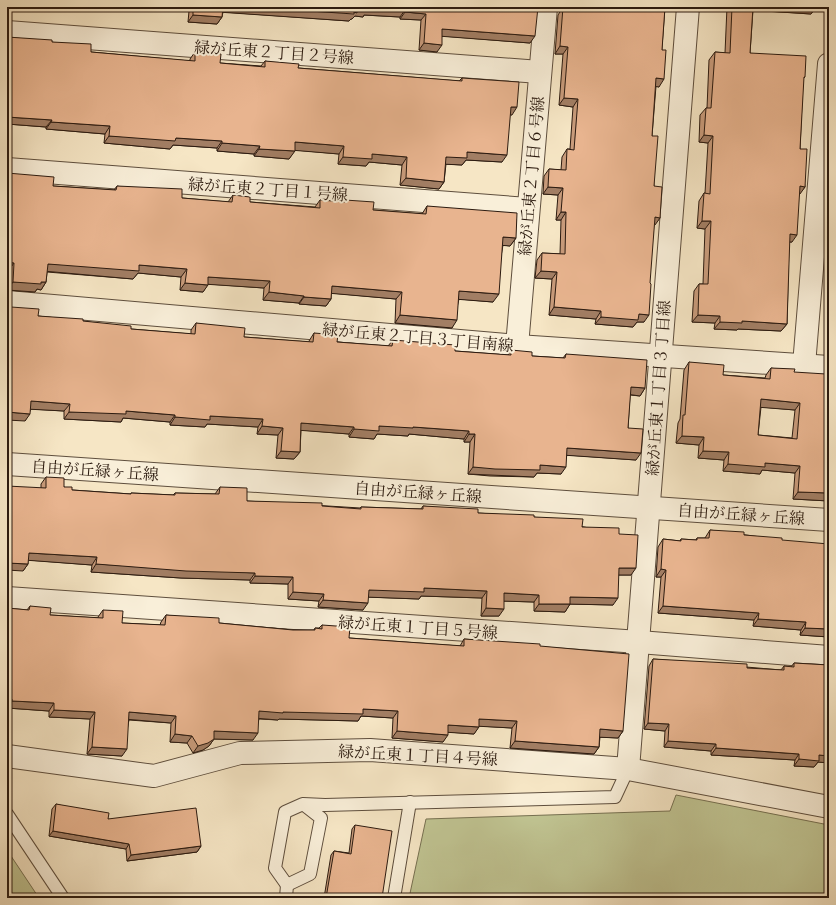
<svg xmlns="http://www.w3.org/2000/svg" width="836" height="905" viewBox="0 0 836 905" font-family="'IM FELL English','Noto Serif JP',serif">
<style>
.green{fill:#c0c492;stroke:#767051}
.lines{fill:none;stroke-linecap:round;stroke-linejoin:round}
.service-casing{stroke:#5e4e3d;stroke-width:14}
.minor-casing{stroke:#5e4e3d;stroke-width:24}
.tertiary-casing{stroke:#5e4e3d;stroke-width:24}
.service{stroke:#f9efd9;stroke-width:12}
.minor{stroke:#f9efd9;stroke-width:22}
.tertiary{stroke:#f9efd9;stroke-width:22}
.wall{fill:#c89b7b;stroke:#2c1b10;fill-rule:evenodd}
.shaded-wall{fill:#a27e64;stroke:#2c1b10}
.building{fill:#e8b48f;stroke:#2c1b10;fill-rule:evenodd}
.labels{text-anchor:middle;stroke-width:4;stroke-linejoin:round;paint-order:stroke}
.street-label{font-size:16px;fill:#2c1b10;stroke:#f9efd9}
</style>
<rect width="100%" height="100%" fill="#f6e6c5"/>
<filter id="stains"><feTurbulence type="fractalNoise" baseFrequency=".005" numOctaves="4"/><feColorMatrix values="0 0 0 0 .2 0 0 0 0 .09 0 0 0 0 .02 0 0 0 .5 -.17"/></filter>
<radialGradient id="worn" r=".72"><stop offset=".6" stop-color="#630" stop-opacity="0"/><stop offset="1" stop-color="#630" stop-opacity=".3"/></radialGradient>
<g class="green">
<path d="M676 795 829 825V898H409L426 819 670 811Z"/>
<path d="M7 850 39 898H7Z"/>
</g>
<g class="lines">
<defs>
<g id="service">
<path d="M303 804 321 818 310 874 287 885 275 868 285 812 303 804 325 805 615 797 628 769"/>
<path d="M7 814 63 898"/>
<path d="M286 898 287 885"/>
<path d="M394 898 410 802"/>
</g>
<g id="minor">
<path d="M7 32 540 72"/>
<path d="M7 169 528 209"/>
<path d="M7 302 517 346 829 367"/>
<path d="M517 346 546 7"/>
<path d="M804 365 829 64"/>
<path d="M7 598 639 642 829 657"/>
<path d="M7 756 154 776 240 753 370 750 628 769 829 807"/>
<path d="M628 769 688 7"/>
</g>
<path id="tertiary" d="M7 464 829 520"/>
</defs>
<use href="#service" class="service-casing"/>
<use href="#minor" class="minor-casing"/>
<use href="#tertiary" class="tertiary-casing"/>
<use href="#service" class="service"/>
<use href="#minor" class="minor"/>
<use href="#tertiary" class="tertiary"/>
</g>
<g class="wall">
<path d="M94 7H538L530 43 442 36 437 52 419 50 421 20 400 19V17L364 15 363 17 355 16 352 19H351L349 21 223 12 222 17 217 24 188 22 189 11 141 8 140 10Z"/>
<path d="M563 7 580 9V7H665L659 87 656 86 652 136 654 186 660 218 654 225 644 322H637L633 327 595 324 596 319 549 315 552 279 535 278 537 260 542 253 560 254 561 220H556L558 195 543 194 544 176 549 169 561 170 562 157 567 149H570L573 107 559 105 563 54H555L558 15Z"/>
<path d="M727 7H816L811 14 753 10 750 53 805 77 803 79 800 149 805 187 799 194 792 242H789L787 324 781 331 738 329 737 330 714 329 715 323 692 322 694 291 699 284H703L705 229 697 228 699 201 704 193H705L708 143 699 142 700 115 706 108H707L709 60 715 52 725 53Z"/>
<path d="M7 37 52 42 91 52 190 61V59L195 52 220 63 261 66 265 61 298 68 459 81 462 78 512 115 510 114 502 162 466 160 462 165 446 164 444 182 439 189 400 185 402 165 369 162 366 166 338 164 339 154 295 150 289 159 254 156V154L217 151V148L173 145 170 149 104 143 105 134 46 129V127L7 124Z"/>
<path d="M53 186 114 190 117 186 182 198 228 202 233 195 250 202 315 207 320 200 343 202 345 200 373 210 422 214 427 206 516 238 510 246 503 245 493 302 459 299 452 328 395 323 396 299 331 293V299L326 306 299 304V303L263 300 264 288 208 284 203 292 180 290 181 277 138 273 133 279 47 272 46 282 41 290 37 289 35 292 7 290 9 270Z"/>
<path d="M38 316 83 321 131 329 191 334V330L196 323 244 337 309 342V341L314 333 337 342 388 346 393 340 455 351 508 355 511 350 532 356 563 358 566 354 645 388 640 396 630 395 628 428 636 460 567 455 561 474 537 473 534 477 490 476 468 474 470 442H464V439L409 434 408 436 377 434 374 439 349 437V434L301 430 300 452 294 459 276 458 278 435 257 434 258 427 207 424 205 427 170 425V422L123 418 121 422 64 419V411L31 409 25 421Z"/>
<path d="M689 362 723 375 765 378 766 375 771 368 794 372 829 501 793 499 795 473 762 470 760 474 723 471 724 460 698 458 699 445 676 443 678 423 680 419 684 370ZM761 407 795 410 792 438 758 435Z"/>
<path d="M46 477 64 487 72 490 131 494V493L173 495 175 493 215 494 220 487 247 501 360 508 361 507 421 509 423 506 478 513 534 517 619 534 631 575H618L613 605 570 604 565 612 534 611V602L504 601 499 616H481L482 598 421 596 419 599 368 597 363 610 318 607 319 601 288 599V584L250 583V580L181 578 91 572 92 565 28 560V564L23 571 41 488V484Z"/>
<path d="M710 530 782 540 829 637 800 635 801 630 753 626 754 620 658 613 661 577H656L658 547 663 539 680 541 681 539 696 540 697 538H705Z"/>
<path d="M30 606 50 615 98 618V617L103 610 122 623 160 625 161 622 166 615 219 623 293 630H314L315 628H319L322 625 349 638 460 646 464 639 540 646 623 731 618 738 600 737 599 747 594 754 510 748 512 728 479 726 474 734 448 732 443 742 392 738 393 718 361 716 358 721 279 719 278 720 259 719 253 740 214 739 209 746 203 750 193 753 187 743 170 742 171 723 129 720 122 756 87 754 90 719 49 717V711L7 708V608L27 610Z"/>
<path d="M653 659 781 670 784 666 791 667 794 663 829 665V763L818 762 814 767 794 766 795 760 711 755V751L664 747 665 731 644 729 649 666Z"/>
<path d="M56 804 108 819 201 846 197 852 127 861 126 849 49 836 52 809Z"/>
<path d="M355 825 382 898H324L331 855 334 851 349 853 352 829Z"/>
</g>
<g class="shaded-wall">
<path d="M94 7H192L189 11 141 8 140 10Z"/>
<path d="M222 7 357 9 368 8 405 10 400 17 364 15 363 17 355 16 352 19H351L349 21 218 12Z"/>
<path d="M750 7H816L811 14 748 10Z"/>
<path d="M405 12 426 14 421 20 400 19Z"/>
<path d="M193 15 222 17 217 24 188 22Z"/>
<path d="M442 29 535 36 530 43 438 36Z"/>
<path d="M424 43 442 45 437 52 419 50Z"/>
<path d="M560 46 568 47 563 54H555Z"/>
<path d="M656 78 664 79 659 87 651 86Z"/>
<path d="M564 98 578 99 573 107 559 105Z"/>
<path d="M511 107H517L512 115 505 114Z"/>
<path d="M7 117 52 120 46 127 7 124Z"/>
<path d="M51 122 110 126 105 134 46 129Z"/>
<path d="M704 135 713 136 708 143 699 142Z"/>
<path d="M109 136 176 138 222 141 217 148 173 145 170 149 104 143Z"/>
<path d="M295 142 344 146 339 154 290 150Z"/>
<path d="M222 143 260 146 254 154 217 151Z"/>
<path d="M259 149 295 151 289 159 254 156Z"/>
<path d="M467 152 507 155 502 162 466 160 462 165 441 164 446 157Z"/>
<path d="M372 154 407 157 402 165 369 162 366 166 338 164 343 157Z"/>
<path d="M406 178 444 182 439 189 400 185Z"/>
<path d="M800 186 805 187 800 194H795Z"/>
<path d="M548 187 563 188 558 195 543 194Z"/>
<path d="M561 212H566L561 220H556Z"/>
<path d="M655 217 660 218 655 225H650Z"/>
<path d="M702 221H711L705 229 697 228Z"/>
<path d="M790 234 797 235 792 242H784Z"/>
<path d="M503 237 516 238 510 246 498 245Z"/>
<path d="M7 262 14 263 9 270H7Z"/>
<path d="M48 264 139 265 187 269 181 277 138 273 133 279 43 271Z"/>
<path d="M541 271 557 272 552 279 535 278Z"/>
<path d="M208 277 270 281 264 288 203 284Z"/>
<path d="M13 282H46L41 290 37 289 35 292 7 290Z"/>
<path d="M185 283 208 285 203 292 180 290Z"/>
<path d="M332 286 402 292 396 299 327 293Z"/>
<path d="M459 291 499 294 493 302 454 299Z"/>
<path d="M269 292 304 296 299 303 263 300Z"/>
<path d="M304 297 331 299 326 306 299 304Z"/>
<path d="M554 307 601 311 596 319 549 315Z"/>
<path d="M639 314 649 315 644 322H637L633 327 595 324 601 317Z"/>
<path d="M400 315 457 320 452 328 395 323Z"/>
<path d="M698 315 720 316 715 323 692 322Z"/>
<path d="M742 321 787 324 781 331 738 329 737 330 714 329 720 322Z"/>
<path d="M631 387 645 388 640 396 626 394Z"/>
<path d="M761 399 800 403 795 410 756 407Z"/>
<path d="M31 401 70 404 64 411 26 409Z"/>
<path d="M126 411 175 415 170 422 123 418 121 422 64 419 69 412Z"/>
<path d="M7 412 30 414 25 421 7 420Z"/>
<path d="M210 416 263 419 258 427 207 424 205 427 170 425 175 417Z"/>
<path d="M301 423 354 427 349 434 296 430Z"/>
<path d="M262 426 283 428 278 435 257 434Z"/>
<path d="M379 426 413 427 469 431 464 439 409 434 408 436 377 434 374 439 349 437 354 429Z"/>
<path d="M469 434H475L470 442H464Z"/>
<path d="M682 436 704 437 699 445 676 443Z"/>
<path d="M567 448 641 453 636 460 562 455Z"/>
<path d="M281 451 300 452 294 459 276 458Z"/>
<path d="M703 451 729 452 724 460 698 458Z"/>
<path d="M765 463 800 466 795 473 762 470 760 474 723 471 728 464Z"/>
<path d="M540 465 566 467 561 474 537 473 534 477 468 474 473 467Z"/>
<path d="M798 492 829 493V501L793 499Z"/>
<path d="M29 553 97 557 92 565 24 560Z"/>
<path d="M7 563 28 564 23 571 7 570Z"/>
<path d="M96 564 255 573 250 580 181 578 91 572Z"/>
<path d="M619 568H636L631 575H614Z"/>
<path d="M661 569 666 570 661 577H656Z"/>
<path d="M255 576 293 577 288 584 250 583Z"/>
<path d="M424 588 487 591 482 598 421 596 419 599 364 597 369 590Z"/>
<path d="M293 592 324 594 319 601 288 599Z"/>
<path d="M504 593 539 595 534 602 499 601Z"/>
<path d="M570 597 618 598 613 605 565 604Z"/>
<path d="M323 600 368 603 363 610 318 607Z"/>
<path d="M539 604H570L565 612 534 611Z"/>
<path d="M663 606 759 613 754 620 658 613Z"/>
<path d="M486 608 504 609 499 616H481Z"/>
<path d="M758 619 806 622 801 630 753 626Z"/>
<path d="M805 628 829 629V637L800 635Z"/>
<path d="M7 698 12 699 7 706Z"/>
<path d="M12 701 54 703 49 711 7 708Z"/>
<path d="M363 709 398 711 393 718 361 716 358 721 279 719 278 720 254 718 259 711 283 712Z"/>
<path d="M54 710 95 712 90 719 49 717Z"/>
<path d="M129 712 176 716 171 723 124 719Z"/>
<path d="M479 719 517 721 512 728 474 726Z"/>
<path d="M648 723 669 724 665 731 644 729Z"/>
<path d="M448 725 479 727 474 734 443 732Z"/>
<path d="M600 729 623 731 618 738 595 737Z"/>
<path d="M214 731 258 733 253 740 214 739 209 746 203 750 193 753 198 746Z"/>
<path d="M397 731 448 735 443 742 392 738Z"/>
<path d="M175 734 192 736 187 743 170 742Z"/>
<path d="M515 741 599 747 594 754 510 748Z"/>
<path d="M668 741 716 744 711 751 664 747Z"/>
<path d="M92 747 127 749 122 756 87 754Z"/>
<path d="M716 748 799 754 795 760 711 755Z"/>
<path d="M819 755 829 756V763L818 762 814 767 794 766 799 759Z"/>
<path d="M53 831 129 844 126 849 49 836Z"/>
<path d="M201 846 197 852 127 861 131 855Z"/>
</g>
<g class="building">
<path d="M193 7H223L222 17 193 15Z"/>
<path d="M250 7H538L535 36 442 29V45L424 43 426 14 405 12V10L368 8V10L357 9V13L354 12V14Z"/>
<path d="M563 7 585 9V7H665L662 50H666L664 79 656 78 652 136H658L654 186 662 187 660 218 655 217 650 283 651 284 649 315 639 314 638 320 601 317V311L554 307 557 272 541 271 542 253 565 254 566 212H561L563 188 548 187 549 169 566 170 567 149 574 150 578 99 564 98 568 47 560 46Z"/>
<path d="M732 7H753L750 53 806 56 805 77H804L800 149H807L805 187 800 186 797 235 790 234 787 324 742 321V323L720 322V316L698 315 699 284H708L711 221H702L704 193 710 194 713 136 704 135 706 108H711L715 52 730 53Z"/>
<path d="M7 37 52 40V42L91 44V52L195 61V52L221 54 220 63 265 67V61L299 64 298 68 462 81V78L519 82 517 107H511L507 155 467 152V158L446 157 444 182 406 178 407 157 372 154V159L343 157 344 146 295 142V151L259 149 260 146 222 143V141L176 138 175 141 109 136 110 126 51 122 52 120 7 117Z"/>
<path d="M7 173 54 177 53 186 116 190 117 186 182 189V198L232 202 233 195 250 197V202L320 208V200L345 202V200L374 202 373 210 426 214 427 206 517 213 516 238 503 237 499 294 459 291 457 320 400 315 402 292 332 286 331 299 304 297V296L269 292 270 281 208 277V285L185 283 187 269 139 265V271L48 264 46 282H41V284L13 282 14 263 7 262Z"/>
<path d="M7 305 11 307 39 309 38 316 83 319V321L131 326V329L195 334 196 323 245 328 244 337 313 342 314 333 338 335 337 342 392 346 393 340 455 345V351L511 355V350L532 352V356L565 358 566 354 647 360 645 388 631 387 628 428 643 429 641 453 567 448 566 467 540 465V470L495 469 473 467 475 434H469V431L413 427V428L379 426V431L354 429V427L301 423 300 452 281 451 283 428 262 426 263 419 210 416V420L175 417V415L126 411V414L69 412 70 404 31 401 30 414 7 412Z"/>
<path d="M689 362 724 365 723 375 770 379 771 368 795 369 794 372 826 374V377L829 378V493L798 492 800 466 765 463V467L728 464 729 452 703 451 704 437 682 436 683 415H685ZM761 399 800 403 797 439 758 435Z"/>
<path d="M46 477 64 478V487H72V490L131 494V493L175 495V493L219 494 220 487 247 488V501L322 503V506L361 509V507L423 509V506L478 509V513L534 515V517L583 519 582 527 619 528V534L638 535 636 568H619L618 598 570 597V604H539V595L504 593V609L486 608 487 591 424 588V592L369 590 368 603 323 600 324 594 293 592V577L255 576V573L186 571 96 564 97 557 29 553 28 564 7 563V486L46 488Z"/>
<path d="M710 530 744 532V535L782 538V540L829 544V629L805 628 806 622 758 619 759 613 663 606 666 570 661 569 663 539 681 541V539L697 540V538H709Z"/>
<path d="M30 606 51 608 50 615 103 618V610L123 611 122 623 165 625 166 615 219 618V623L293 630H315V628L322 629V625L350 627 349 638 464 646V639L540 644V646L629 654 623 731 600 729 599 747 515 741 517 721 479 719V727L448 725V735L397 731 398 711 363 709V714L283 712V713L259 711 258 733 214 731V739L208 743 198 746 192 736 175 734 176 716 129 712 127 749 92 747 95 712 54 710V703L12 701V699L7 698V608L29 610Z"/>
<path d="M653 659 747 664V668L784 670V666L794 667V663L829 665V756L819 755V761L799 759V754L716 748V744L668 741 669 724 648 723Z"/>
<path d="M56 804 109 813 108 819 196 808 201 846 131 855 129 844 53 831Z"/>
<path d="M355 825 392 831 382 898H326L334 851 351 854Z"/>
</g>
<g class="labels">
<g class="street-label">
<text transform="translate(274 52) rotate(4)" y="6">緑が丘東２丁目２号線</text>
<text transform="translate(531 176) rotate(-85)" y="6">緑が丘東２丁目６号線</text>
<text transform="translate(268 189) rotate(4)" y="6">緑が丘東２丁目１号線</text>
<text transform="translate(418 337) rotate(5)" y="6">緑が丘東２丁目３丁目南線</text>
<text transform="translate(658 388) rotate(-86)" y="6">緑が丘東１丁目３丁目線</text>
<text transform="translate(95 470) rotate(4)" y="6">自由が丘緑ヶ丘線</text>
<text transform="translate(418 492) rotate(4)" y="6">自由が丘緑ヶ丘線</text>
<text transform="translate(741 514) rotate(4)" y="6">自由が丘緑ヶ丘線</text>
<text transform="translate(418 627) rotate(4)" y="6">緑が丘東１丁目５号線</text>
<text transform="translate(418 755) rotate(3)" y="6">緑が丘東１丁目４号線</text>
</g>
</g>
<rect width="836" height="905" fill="none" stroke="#f6e6c5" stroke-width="24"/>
<rect x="8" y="8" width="820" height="889" fill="none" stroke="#2c1b10" stroke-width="2"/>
<rect x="12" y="12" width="812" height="881" fill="none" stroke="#2c1b10"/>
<rect width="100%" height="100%" filter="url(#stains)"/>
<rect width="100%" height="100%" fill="url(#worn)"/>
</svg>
